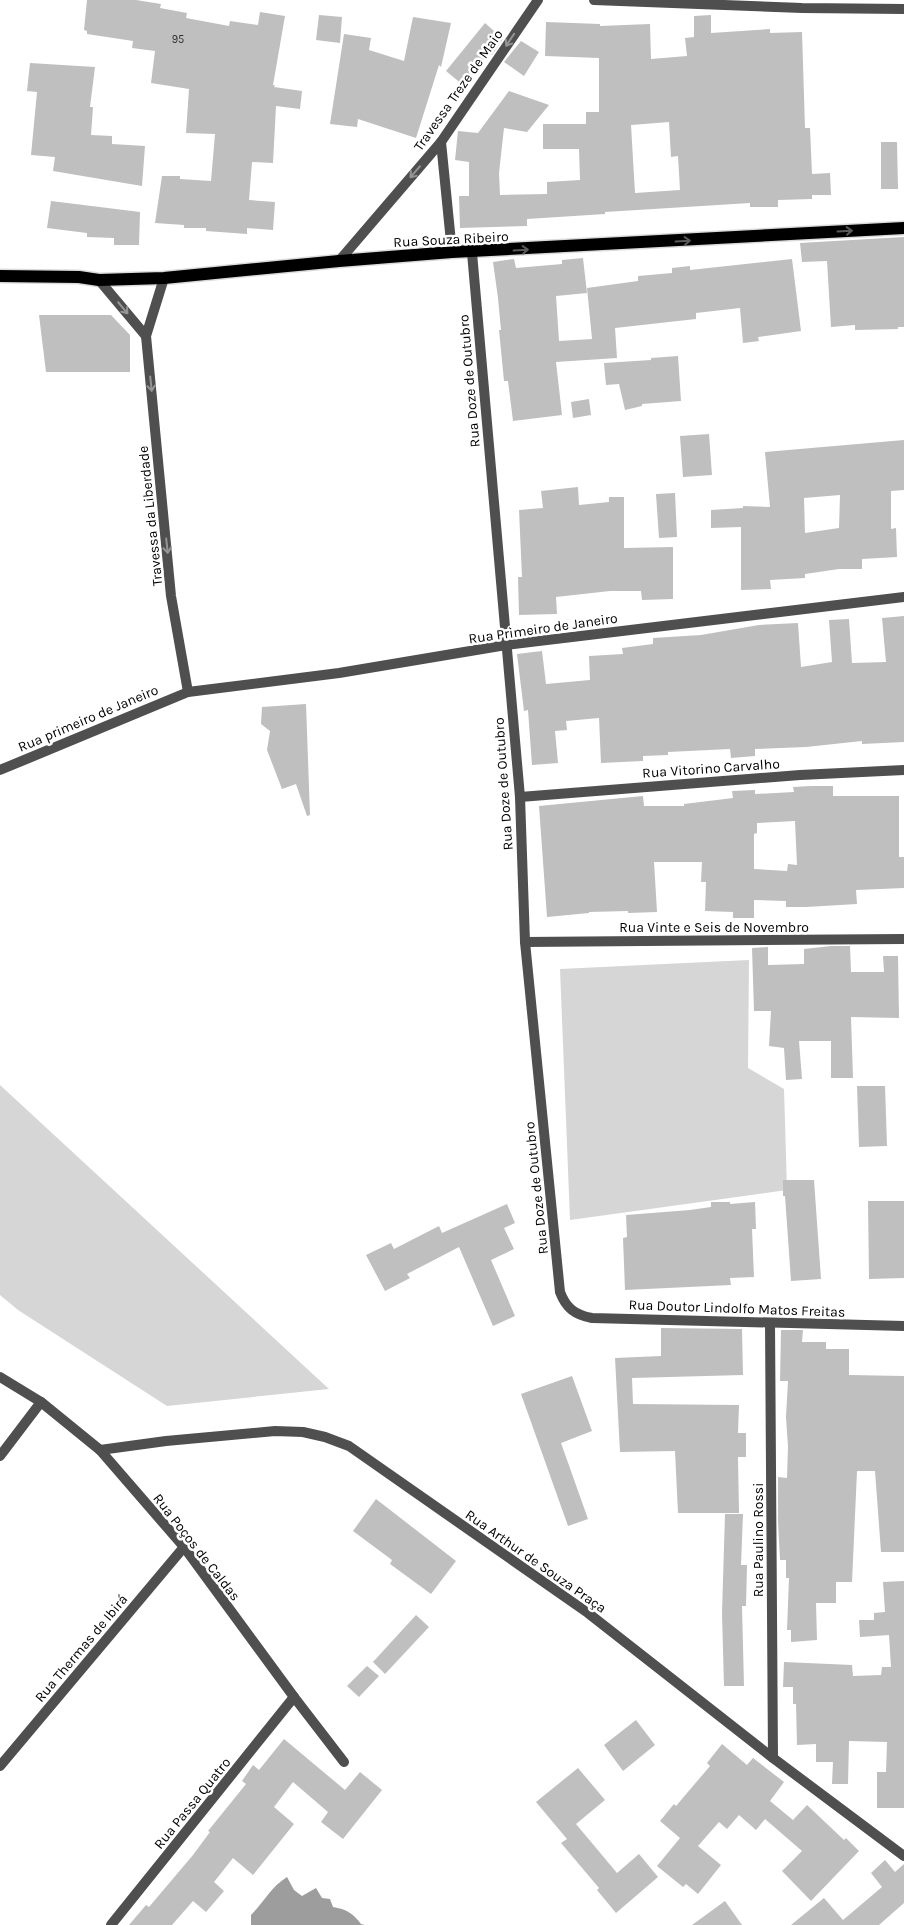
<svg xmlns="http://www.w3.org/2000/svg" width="904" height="1925" viewBox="0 0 904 1925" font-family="Karla,sans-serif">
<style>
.green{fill:#d6d6d6}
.water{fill:#9d9d9d}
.building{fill:#bfbfbf;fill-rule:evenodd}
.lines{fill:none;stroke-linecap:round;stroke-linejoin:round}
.primary-casing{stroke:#dbdbdb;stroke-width:15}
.minor{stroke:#4f4f4f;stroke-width:10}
.primary{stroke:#000;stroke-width:12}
.oneway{stroke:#959595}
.oneway2{stroke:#595959}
.labels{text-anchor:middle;stroke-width:5;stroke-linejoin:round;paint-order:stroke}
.number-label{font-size:11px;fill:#303030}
.street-label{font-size:14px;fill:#000;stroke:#fff}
</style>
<rect width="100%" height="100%" fill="#fff"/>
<g class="green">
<path d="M749 960 748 1068 784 1089 787 1190 570 1220 560 969Z"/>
<path d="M0 1085 329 1389 167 1406 18 1310 0 1295Z"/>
</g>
<path class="water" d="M287 1877 294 1890 302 1896 316 1888 322 1898 330 1899 333 1907C346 1909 354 1914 361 1924L365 1925H251V1915C264 1902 271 1887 287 1877Z"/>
<g class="building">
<path d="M87 0H136L161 4 160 8 187 13 186 18 229 26 230 21 258 25 260 12 285 16 273 85H275L274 87 302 91 300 109 276 106 273 163 252 162 249 200 275 202 273 230 247 228V234L206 231V228H184V225L155 223 162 176H180V179L211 181 215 134 186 133 189 89 151 83 155 51 132 48 133 41 87 34V31L84 30Z"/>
<path d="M319 15 342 17 340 43 316 40Z"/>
<path d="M711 15V33L770 29V33L802 32 805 128H810L812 174 830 173 831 195H812V199L778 200V207H750V203L605 212V214L527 219V226L460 228 459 196H469V162L455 160 458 131 478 133 509 91 549 105 527 132 504 128 499 173 500 195 547 194V182L580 180 579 149H543V124H586V112H599V58L545 56 546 22 600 24V26L650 24 651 59 687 56 685 38 694 37V16ZM669 122 671 157 678 156 680 190 635 193 631 125Z"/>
<path d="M413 17 451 23 441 67 439 65 416 138 358 119 357 127 330 124 344 34 371 38 369 50 404 61Z"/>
<path d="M485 23 503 39 492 55 489 53 463 85 446 71Z"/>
<path d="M521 41 539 52 524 76 504 62Z"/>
<path d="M30 63 95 67 90 107H93L91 135 112 136V144L145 146 142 186 53 171 55 157 31 155 37 92 27 91Z"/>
<path d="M881 142H897L898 189H881Z"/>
<path d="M51 201 140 212 139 245H114V238L87 237V233L47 228Z"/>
<path d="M904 237V327H898V329L855 330V325L831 327 827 261 802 262 800 243Z"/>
<path d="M583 258 587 293 556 296 559 341 592 339 587 288 638 281V276L672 273V268L690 266V270L792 259 801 331 758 337 759 341 743 343 740 308 696 313V319L615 328 617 358 556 362 562 415 513 421 508 381H504L499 330H501L498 298 493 262 514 259 516 268 562 264V260Z"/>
<path d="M39 315H111L130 335V372H46Z"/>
<path d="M678 356 681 401 642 404V406L625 410 619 384 606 385 604 363 651 360V358Z"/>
<path d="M589 399 591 415 573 418 571 402Z"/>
<path d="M709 434 712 475 683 477 680 436Z"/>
<path d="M904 440V490L891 491V529L896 528 897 557 862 559V569H839L805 574V578L770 580 771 589 741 590V527L711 528V510L743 508V506L770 507 765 452ZM840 495 839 528 805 533 804 498Z"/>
<path d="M578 487 579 505 609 502V497H624V548L673 547V599L642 600 641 591H610L556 597 557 614 519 615 518 577H522L519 510 543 508 541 491Z"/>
<path d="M675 493 677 537 659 538 656 494Z"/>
<path d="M904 616V742L862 744V741L806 747 755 749V756L731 758 730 749 668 752V755L643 756V761L601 763 599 718 566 721 567 730 555 731 558 763 532 765 528 710 524 711 517 654 542 651 546 684 590 680 589 656 623 654 622 648 653 644V638L701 635 759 625 798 623 801 667 832 662 829 620 849 619 852 663 886 662 882 618Z"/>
<path d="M306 704 310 815 307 816 296 784 282 789 267 750 270 731 261 724 262 707Z"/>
<path d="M811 786H833V796H899V857H904V888L856 890 857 904 806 907H786V901L754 900V918H733V912L705 911 706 882H701L702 862H654L657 912 628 913V911L589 912V913L547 917 539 806 643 796 644 806H684V804L733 798 732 791 755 790V794L794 792 793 787ZM795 821 797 865 788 864 787 871 754 869V834L757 833V823Z"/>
<path d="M831 946H850L851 972H884L883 956H898L899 1018 851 1017 853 1078H831V1041H799L802 1079 786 1080 784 1048 769 1046 771 1011H754L752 948 768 947V965L804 964V949Z"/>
<path d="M857 1086H885L887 1146 859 1147Z"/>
<path d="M783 1180H814L821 1279 791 1281 785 1196H783Z"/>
<path d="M868 1201H904V1278L869 1279Z"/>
<path d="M711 1202H730V1204L755 1202 756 1229H752L754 1277 730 1278 731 1285 625 1290 623 1238 627 1237 626 1215 690 1210 711 1207Z"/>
<path d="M507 1204 515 1223 504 1228 514 1249 491 1260 515 1316 493 1326 459 1247 407 1274 410 1278 385 1291 366 1255 391 1243 394 1249 439 1226 442 1233Z"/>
<path d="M661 1328 742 1329 743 1375 632 1378 633 1404 739 1405 738 1433H746V1457H738L739 1513H678L675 1451 620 1452 615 1358 661 1356Z"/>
<path d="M781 1330H803L802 1342H826V1349H849V1375L904 1376V1552H881L875 1471H857L852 1582H836V1603H816L817 1640 791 1642V1630H787L789 1578H786V1560H780L778 1522V1477L787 1478 788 1447 786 1417 788 1381H780Z"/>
<path d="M572 1376 592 1431 561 1443 588 1519 568 1526 521 1394Z"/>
<path d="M376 1499 456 1561 431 1594 390 1564 392 1560 353 1531Z"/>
<path d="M725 1514H743L741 1565H747L746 1606H742L744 1686H724L722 1613Z"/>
<path d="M904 1581V1808H877V1772H886L887 1742 849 1741 848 1784H832L833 1762H816V1744L797 1745 796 1704H793V1687H783L784 1662 852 1665 853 1676 881 1675 882 1667H891L889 1635 860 1637 859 1620H874V1613L885 1612 883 1582Z"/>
<path d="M416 1615 429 1627 385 1674 373 1662Z"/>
<path d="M367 1666 379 1676 359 1697 347 1686Z"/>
<path d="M636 1720 655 1745 623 1771 604 1745Z"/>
<path d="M284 1739 345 1790 360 1772 382 1790 343 1839 321 1822 328 1812 293 1782 274 1807 294 1824 253 1875 233 1858 214 1882 224 1891 206 1912 193 1901 172 1925H129L146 1905 149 1907 193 1855 210 1832 208 1831 246 1784 242 1781 253 1765 259 1770Z"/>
<path d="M722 1744 747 1765 753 1758 784 1782 770 1801 793 1820 807 1805 844 1840 846 1838 859 1851 811 1901 782 1871 802 1851 765 1819 756 1830 739 1815 727 1829 719 1822 698 1846 721 1865 698 1894 686 1884 683 1887 657 1866 680 1838 660 1821 674 1804 676 1806 710 1766 707 1763Z"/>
<path d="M578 1768 605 1800 576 1824 617 1873 639 1854 658 1877 616 1913 597 1890 599 1888 561 1843 567 1839 536 1802Z"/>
<path d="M885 1860 895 1872 904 1864V1903L879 1925H791L824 1898 843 1920 882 1887 871 1873Z"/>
<path d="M725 1901 742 1925H692Z"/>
</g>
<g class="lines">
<defs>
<path id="primary" d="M0 276 79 277 99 280 164 278 339 261 452 252 904 228"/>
</defs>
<use href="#primary" class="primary-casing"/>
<g class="minor">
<path d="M594 0 802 8 904 9"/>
<path d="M441 142 452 252"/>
<path d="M472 253 520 797 525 942 560 1292C566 1308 575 1315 592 1318L904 1326"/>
<path d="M339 261 441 142 538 0"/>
<path d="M164 278 146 336 171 596 188 692"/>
<path d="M99 280 146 336"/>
<path d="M0 770 188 692 339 673 506 645 904 597"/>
<path d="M520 797 800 775 904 770"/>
<path d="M525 942 904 939"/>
<path d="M770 1323 773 1758"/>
<path d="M0 1377 41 1402 100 1450 184 1547 294 1697 344 1762"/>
<path d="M100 1450 166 1441 275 1431 303 1432 325 1437 349 1446 588 1613 773 1758 904 1856"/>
<path d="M0 1456 41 1402"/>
<path d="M0 1766 184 1547"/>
<path d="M111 1925 294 1697"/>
</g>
<use href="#primary" class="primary"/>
</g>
<defs><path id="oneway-shaft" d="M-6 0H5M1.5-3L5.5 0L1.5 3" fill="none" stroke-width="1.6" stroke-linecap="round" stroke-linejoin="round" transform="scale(1.25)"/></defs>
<g class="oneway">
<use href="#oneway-shaft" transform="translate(510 40) rotate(124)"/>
<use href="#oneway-shaft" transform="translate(415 172) rotate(131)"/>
<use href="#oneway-shaft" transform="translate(123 308) rotate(50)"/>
<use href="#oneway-shaft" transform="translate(151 384) rotate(84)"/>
<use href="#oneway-shaft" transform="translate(167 546) rotate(84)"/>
</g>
<g class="oneway2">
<use href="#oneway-shaft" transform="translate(845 231) rotate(-3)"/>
<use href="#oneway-shaft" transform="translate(683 241) rotate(-3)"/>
<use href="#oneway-shaft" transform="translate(521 250) rotate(-3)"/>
</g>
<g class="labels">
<g class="number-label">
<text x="178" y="43">95</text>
</g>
<g class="street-label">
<text transform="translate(458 90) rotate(-55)" y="5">Travessa Treze de Maio</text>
<text transform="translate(451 239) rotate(-3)" y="5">Rua Souza Ribeiro</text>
<text transform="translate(469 381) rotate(-95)" y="5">Rua Doze de Outubro</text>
<text transform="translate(150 516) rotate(-96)" y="5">Travessa da Liberdade</text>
<text transform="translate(543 628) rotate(-8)" y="5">Rua Primeiro de Janeiro</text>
<text transform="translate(88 718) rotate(-23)" y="5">Rua primeiro de Janeiro</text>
<text transform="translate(711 768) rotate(-4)" y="5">Rua Vitorino Carvalho</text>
<text transform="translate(503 784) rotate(-94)" y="5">Rua Doze de Outubro</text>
<text x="714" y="932">Rua Vinte e Seis de Novembro</text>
<text transform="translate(536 1188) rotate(-96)" y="5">Rua Doze de Outubro</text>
<text transform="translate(737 1308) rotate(2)" y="5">Rua Doutor Lindolfo Matos Freitas</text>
<text transform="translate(758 1540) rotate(-90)" y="5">Rua Paulino Rossi</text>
<text transform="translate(197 1547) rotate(52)" y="5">Rua Poços de Caldas</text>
<text transform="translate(536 1561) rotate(35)" y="5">Rua Arthur de Souza Praça</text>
<text transform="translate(81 1648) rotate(-50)" y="5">Rua Thermas de Ibirá</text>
<text transform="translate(192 1803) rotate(-51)" y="5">Rua Passa Quatro</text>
</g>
</g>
</svg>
